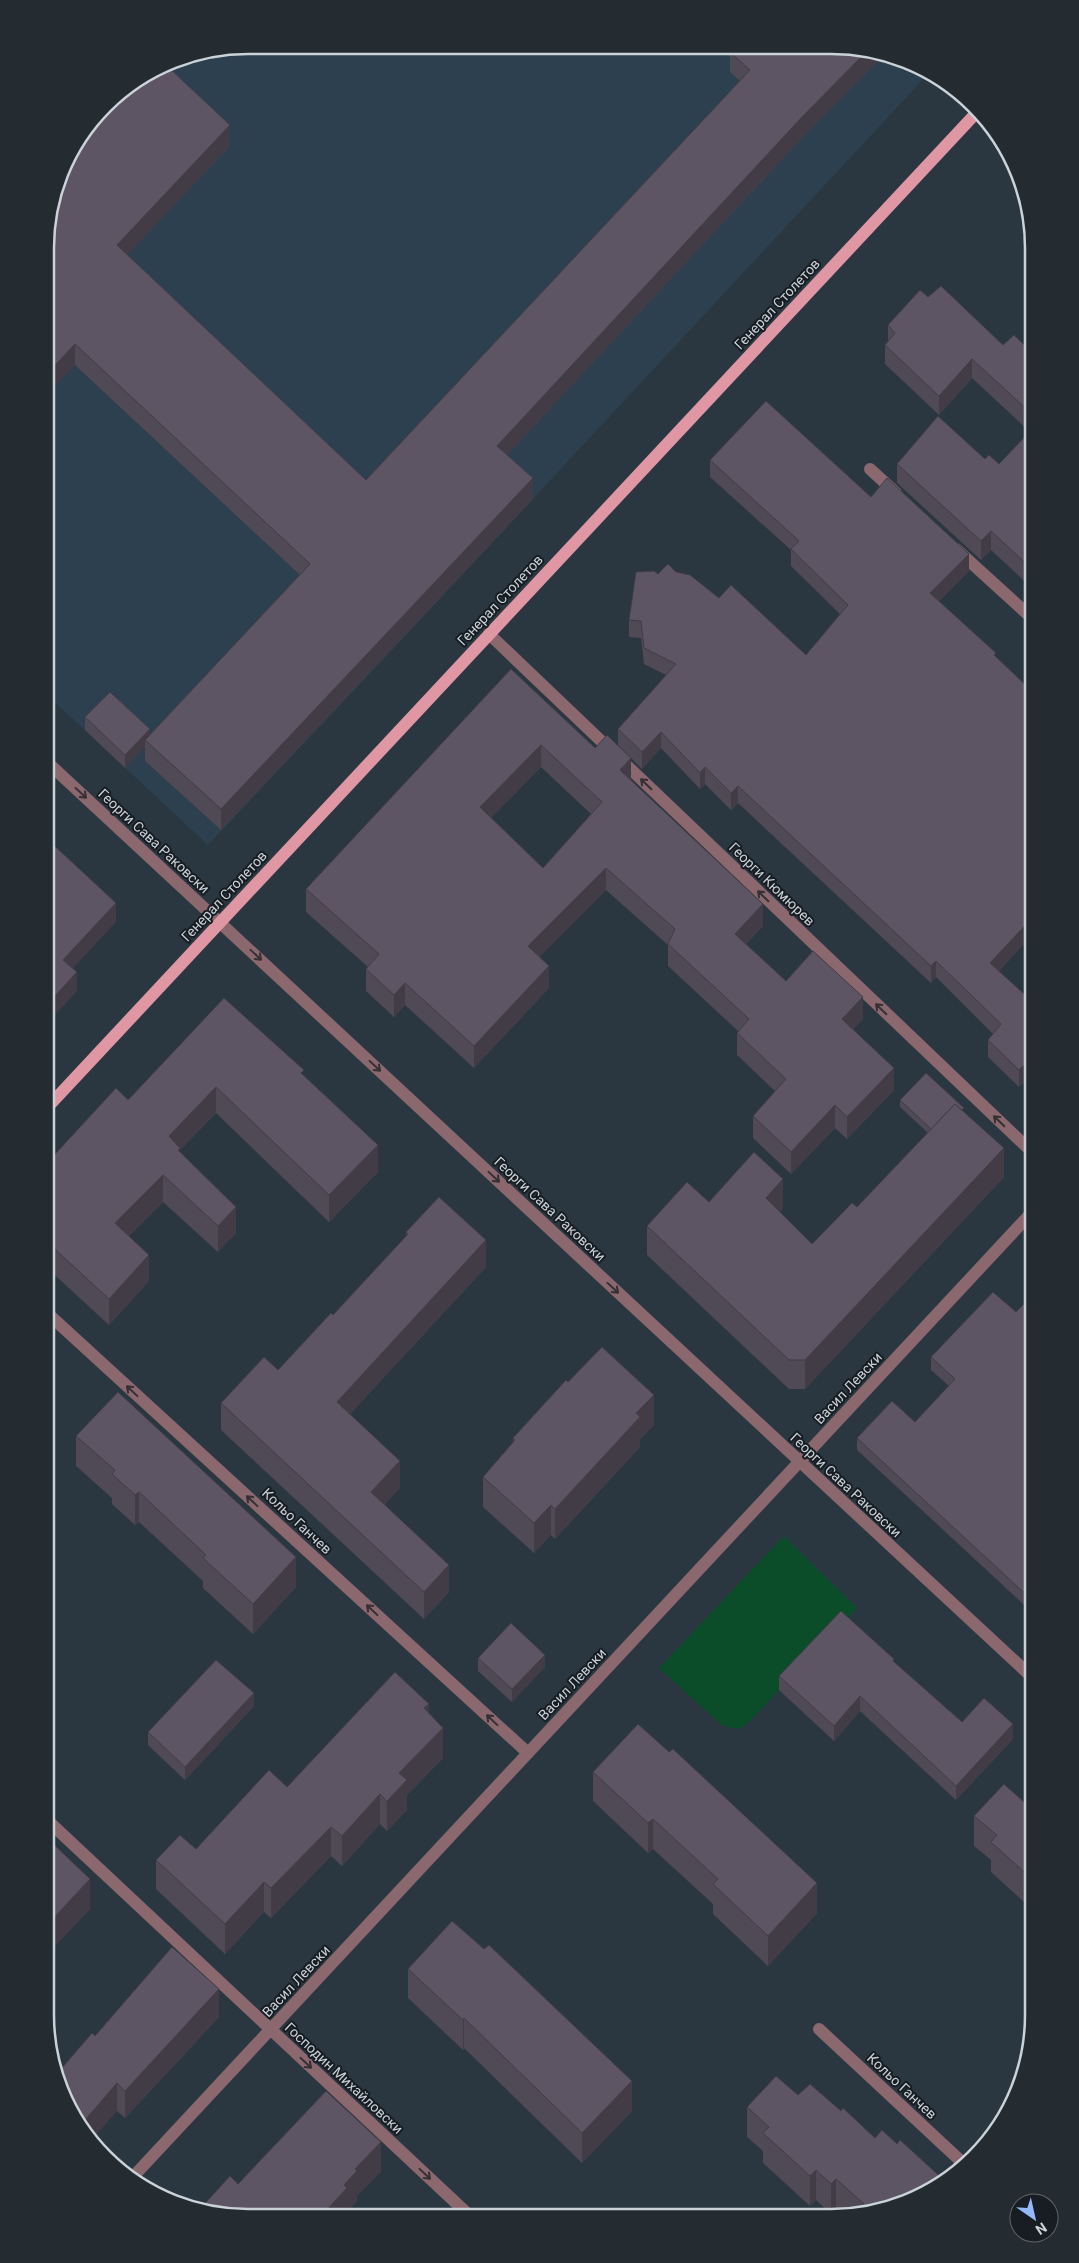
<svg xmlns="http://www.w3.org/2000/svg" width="1079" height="2263" viewBox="0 0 1079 2263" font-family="Roboto,sans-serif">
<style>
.built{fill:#2d404f}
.green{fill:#0b4c29}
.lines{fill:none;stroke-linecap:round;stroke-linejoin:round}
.minor{stroke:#8b686d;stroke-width:12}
.major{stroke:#df98a3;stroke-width:12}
.wall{fill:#504956;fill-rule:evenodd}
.shaded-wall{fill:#413c46}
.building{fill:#5d5564;stroke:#413c46;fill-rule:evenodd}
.oneway{stroke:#343035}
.labels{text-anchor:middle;stroke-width:4;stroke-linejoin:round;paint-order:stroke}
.street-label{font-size:14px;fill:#cad3d9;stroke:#171d22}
.rim{fill:none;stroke:#cad3d9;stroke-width:2.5}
</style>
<rect width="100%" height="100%" fill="#2a3741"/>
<path class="built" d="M248 45 870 49 921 66 930 72 409 632 208 845 45 693V234L114 96 171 60Z"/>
<path class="green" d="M784 1536 857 1608 747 1724 738 1729 723 1726 659 1668Z"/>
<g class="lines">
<g class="minor">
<path d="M870 469 896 493"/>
<path d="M956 549 1034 620"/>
<path d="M489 634 1034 1154"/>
<path d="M45 760 1034 1679"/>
<path d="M45 1311 528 1753"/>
<path d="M45 1818 470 2216"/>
<path d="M819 2029 965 2165"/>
<path d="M131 2179 1034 1210"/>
</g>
<path class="major" d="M45 1110 978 111"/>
</g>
<g class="wall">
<path d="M730 52H879V60L802 138 507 455 533 499 221 830 145 761V747L125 768 85 730V717L150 735 300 575 75 365 45 234 230 146 127 255 366 480 740 81 730 72Z"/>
<path d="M928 297 1003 345 1034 354V590L991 550 981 560 897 483V464L985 459 999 464 1030 432 972 378 939 415 885 364V345L888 342V325Z"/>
<path d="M710 460 871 497 969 571 939 601 996 657 1034 693V933L999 971 1034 1003V1073L1019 1087 988 1057V1040L993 1034 936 977 931 983 738 803 731 810 705 784 700 789 661 748 642 769 618 745V729L666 675 644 664 641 638 629 637V620L658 574 676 572 719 598 806 655 840 614 791 566V550L710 477Z"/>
<path d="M511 669 631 781 763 926 746 944 786 981 863 1019 853 1029 894 1090 847 1139 835 1128 791 1174 753 1138V1116L775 1091 737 1055V1033L738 1031 668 966V945L606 890 539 957 549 988 474 1068 405 1005 394 1017 366 991V969L368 967 306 912V889ZM541 767 591 814 543 868 491 818Z"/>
<path d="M304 1075 378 1172 329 1222 216 1113 180 1150V1152L236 1233 218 1252 163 1202 129 1236 149 1281 109 1325 45 1266V1165L128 1100Z"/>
<path d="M900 1100 964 1112 1004 1177 805 1389H789L647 1255V1226L709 1202 783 1208 780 1212 812 1244 857 1207 928 1133 900 1107Z"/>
<path d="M406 1232 486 1267 350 1414 400 1488 385 1504 449 1592 424 1619 221 1430V1403L278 1370 333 1315 406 1236Z"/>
<path d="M1034 1294V1614L857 1450V1438L915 1422 949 1386 931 1370V1357L1016 1312Z"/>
<path d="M568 1382 654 1425 640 1439V1447L555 1539 551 1535 534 1553 483 1507V1477L513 1442V1438Z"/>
<path d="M76 1436 296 1587 253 1634 203 1588V1581L139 1522 135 1525 112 1504V1498L76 1466Z"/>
<path d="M478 1658 545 1667 512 1702 478 1671Z"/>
<path d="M894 1662 962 1722 1013 1739 956 1800 860 1711 834 1741 779 1690V1676Z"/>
<path d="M254 1706 185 1780 148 1745V1732Z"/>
<path d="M429 1713 443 1758 407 1795V1810L387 1831 380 1824 342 1866 331 1856 271 1918 264 1912 225 1954 156 1889V1860L196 1849 287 1787Z"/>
<path d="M593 1772 817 1913 768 1966 713 1914V1904L653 1849 648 1853 593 1801Z"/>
<path d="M1034 1795V1911L991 1872V1860L974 1846V1816L1025 1803Z"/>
<path d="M45 1836 90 1909 49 1952 45 1949Z"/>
<path d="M408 1969 632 2111 582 2163 464 2048 463 2050 408 1998Z"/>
<path d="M219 2017 125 2118 117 2111 95 2036Z"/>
<path d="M747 2107 884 2211 844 2216 836 2209 831 2214 816 2200 810 2206 763 2163V2151L747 2137Z"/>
</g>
<g class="shaded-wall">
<path d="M869 49 879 52V60L802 138 497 466V446L802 117Z"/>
<path d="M230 125V146L117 266V245Z"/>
<path d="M75 344V365L45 396V376Z"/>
<path d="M972 359V378L939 415V396Z"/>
<path d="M533 478V499L221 830V809Z"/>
<path d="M991 531V550L981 560V541Z"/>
<path d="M969 554V571L930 610V593Z"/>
<path d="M150 729V742L145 740V747L125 768V755Z"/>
<path d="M661 732V748L642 769V752Z"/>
<path d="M541 745V767L480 829V807Z"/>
<path d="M631 758V781L620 770Z"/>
<path d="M705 767V784L700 789V773Z"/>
<path d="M738 786V803L731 810V793Z"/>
<path d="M606 868V890L528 969V946Z"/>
<path d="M116 903V922L63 979V960Z"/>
<path d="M763 904V926L735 956V934Z"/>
<path d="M1034 916V933L990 980V963Z"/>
<path d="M936 961V977L931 983V966Z"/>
<path d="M549 966V988L474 1068V1046Z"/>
<path d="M77 972V991L45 1026V1007Z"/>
<path d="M405 983V1005L394 1017V995Z"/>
<path d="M863 997V1019L842 1041V1019Z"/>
<path d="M1034 1056V1073L1019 1087V1070Z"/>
<path d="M894 1068V1090L847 1139V1117Z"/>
<path d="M216 1087V1113L180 1150V1175L169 1136Z"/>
<path d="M835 1105V1128L791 1174V1152Z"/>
<path d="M378 1145V1172L329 1222V1195Z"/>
<path d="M1004 1148V1177L805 1389V1360Z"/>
<path d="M163 1175V1202L115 1250V1223Z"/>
<path d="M783 1179V1208L766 1227V1198Z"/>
<path d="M236 1207V1233L218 1252V1226Z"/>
<path d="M486 1240V1267L337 1428V1402Z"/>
<path d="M149 1255V1281L109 1325V1299Z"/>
<path d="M46 1317V1347L45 1348V1318Z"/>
<path d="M1034 1372V1384L1029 1377Z"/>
<path d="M654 1395V1425L640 1439V1447L555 1539V1509L636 1413Z"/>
<path d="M400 1461V1488L371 1519V1492Z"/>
<path d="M139 1492V1522L135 1525V1495Z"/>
<path d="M551 1505V1535L534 1553V1523Z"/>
<path d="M296 1557V1587L253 1634V1604Z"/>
<path d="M449 1565V1592L424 1619V1592Z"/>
<path d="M545 1655V1667L512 1702V1689Z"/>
<path d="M254 1693V1706L185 1780V1767Z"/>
<path d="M860 1696V1711L834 1741V1726Z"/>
<path d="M429 1704V1734L424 1708Z"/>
<path d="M1013 1724V1739L956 1800V1786Z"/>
<path d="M443 1728V1758L407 1795V1810L387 1831V1801L399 1773Z"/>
<path d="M380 1794V1824L342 1866V1836Z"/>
<path d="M653 1819V1849L648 1853V1823Z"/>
<path d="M331 1827V1856L271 1918V1888Z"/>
<path d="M90 1879V1909L49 1952V1923Z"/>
<path d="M264 1882V1912L225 1954V1924Z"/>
<path d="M817 1883V1913L768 1966V1936Z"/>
<path d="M219 1989V2017L125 2118V2091Z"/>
<path d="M464 2018V2048L463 2050V2020Z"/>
<path d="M632 2081V2111L582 2163V2133Z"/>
<path d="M117 2083V2111L92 2140 80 2126Z"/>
<path d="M381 2142V2172L357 2196V2201L347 2212V2215H323V2214L344 2185 355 2169Z"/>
<path d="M816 2170V2200L810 2206V2176Z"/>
<path d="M836 2179V2209L831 2214V2184Z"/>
</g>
<g class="building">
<path d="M733 48 869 49 802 117 497 446 533 478 221 809 145 740 310 564 75 344 45 376V234L66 158 114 96 165 64 230 125 117 245 366 480 750 70 730 52Z"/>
<path d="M941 286 1003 345 1014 335 1034 354V416L972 359 939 396 885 345 895 333 888 325 920 290 928 297Z"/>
<path d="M766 401 871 497 887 478 969 554 930 593 996 653 994 655 1034 693V916L990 963 1034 1003V1056L1019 1070 988 1040 1001 1024 936 961 931 966 738 786 731 793 705 767 700 773 661 732 642 752 618 729 676 664 644 648 641 621 629 620 636 572 654 571 658 574 668 564 676 572 690 575 719 598 731 585 806 655 848 605 791 549 799 541 710 460Z"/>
<path d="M938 416 985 459 989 455 999 464 1034 427V571L991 531 981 541 897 464Z"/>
<path d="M511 669 595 748 607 735 631 758 620 770 763 904 735 934 786 981 813 951 863 997 842 1019 894 1068 847 1117 835 1105 791 1152 753 1116 786 1079 737 1033 749 1019 668 944 675 929 606 868 528 946 549 966 474 1046 405 983 394 995 366 969 379 954 306 889ZM541 745 602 802 543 868 480 807Z"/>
<path d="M110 692 150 729 125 755 85 717Z"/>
<path d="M45 837 116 903 63 960 77 972 45 1007Z"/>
<path d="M224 998 304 1070 301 1073 378 1145 329 1195 216 1087 169 1136 180 1148 178 1150 236 1207 218 1226 163 1175 115 1223 149 1255 109 1299 45 1240V1165L116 1088 128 1100Z"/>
<path d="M926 1073 964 1108 962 1110 955 1104 931 1129 900 1100Z"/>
<path d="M955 1104 1004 1148 805 1360H789L647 1226 687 1182 709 1202 754 1152 783 1179 766 1198 812 1244 852 1203 857 1207Z"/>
<path d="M439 1197 486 1240 337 1402 400 1461 371 1492 449 1565 424 1592 221 1403 264 1357 278 1370 331 1313 333 1315 408 1234 406 1232Z"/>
<path d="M993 1292 1016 1312 1034 1294V1372L1029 1377 1034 1382V1602L857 1438 892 1401 915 1422 955 1379 931 1357Z"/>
<path d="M602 1347 654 1395 636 1413 640 1417 555 1509 551 1505 534 1523 483 1477 515 1440 513 1438 566 1380 568 1382Z"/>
<path d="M118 1392 296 1557 253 1604 203 1558 206 1555 139 1492 135 1495 112 1474 115 1470 76 1436Z"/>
<path d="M841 1611 894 1659 893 1661 962 1722 984 1698 1013 1724 956 1786 860 1696 834 1726 779 1676Z"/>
<path d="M511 1623 545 1655 512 1689 478 1658Z"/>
<path d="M216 1660 254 1693 185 1767 148 1732Z"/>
<path d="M395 1672 429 1704 424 1708 443 1728 399 1773 407 1780 387 1801 380 1794 342 1836 331 1827 271 1888 264 1882 225 1924 156 1860 180 1835 196 1849 269 1770 287 1787Z"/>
<path d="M638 1724 669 1752 673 1749 817 1883 768 1936 713 1884 718 1879 653 1819 648 1823 593 1772Z"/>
<path d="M1004 1784 1025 1803 1034 1795V1881L991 1842 997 1835 974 1816Z"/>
<path d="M45 1836 90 1879 49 1923 45 1919Z"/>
<path d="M452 1921 484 1949 489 1945 632 2081 582 2133 464 2018 463 2020 408 1969Z"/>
<path d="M172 1947 219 1989 125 2091 117 2083 80 2126 72 2117 55 2076 92 2033 95 2036Z"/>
<path d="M776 2076 798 2095 810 2084 841 2111 843 2108 875 2138 882 2130 897 2144 900 2140 946 2182 944 2184 884 2211 873 2212 836 2179 831 2184 816 2170 810 2176 763 2133 769 2127 747 2107Z"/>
<path d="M326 2091 381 2142 355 2169 357 2171 344 2185 347 2188 323 2214 319 2211 316 2215 209 2214 198 2211 230 2176 238 2184Z"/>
</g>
<defs><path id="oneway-shaft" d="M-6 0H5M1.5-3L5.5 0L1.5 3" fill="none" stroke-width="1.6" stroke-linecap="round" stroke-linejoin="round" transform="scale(1.25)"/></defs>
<g class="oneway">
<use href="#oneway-shaft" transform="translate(646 784) rotate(-136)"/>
<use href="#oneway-shaft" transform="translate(81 793) rotate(43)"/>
<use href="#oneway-shaft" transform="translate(763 896) rotate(-136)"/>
<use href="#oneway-shaft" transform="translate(256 955) rotate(43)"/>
<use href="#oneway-shaft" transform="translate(881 1009) rotate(-136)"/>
<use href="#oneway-shaft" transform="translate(375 1066) rotate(43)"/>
<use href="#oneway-shaft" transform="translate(999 1121) rotate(-136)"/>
<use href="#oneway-shaft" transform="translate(494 1177) rotate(43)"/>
<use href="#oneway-shaft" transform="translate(613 1288) rotate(43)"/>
<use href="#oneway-shaft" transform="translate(132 1391) rotate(-137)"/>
<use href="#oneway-shaft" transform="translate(252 1501) rotate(-137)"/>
<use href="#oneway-shaft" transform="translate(372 1610) rotate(-137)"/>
<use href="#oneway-shaft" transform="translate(492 1720) rotate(-137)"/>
<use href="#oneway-shaft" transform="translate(306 2063) rotate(43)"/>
<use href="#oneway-shaft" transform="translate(425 2174) rotate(43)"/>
</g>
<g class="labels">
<g class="street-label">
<text transform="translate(777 304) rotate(-47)" y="5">Генерал Столетов</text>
<text transform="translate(500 600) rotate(-47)" y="5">Генерал Столетов</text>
<text transform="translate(154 841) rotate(43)" y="5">Георги Сава Раковски</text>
<text transform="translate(772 884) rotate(44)" y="5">Георги Кюмюрев</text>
<text transform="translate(224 896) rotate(-47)" y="5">Генерал Столетов</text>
<text transform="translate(550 1209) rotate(43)" y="5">Георги Сава Раковски</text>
<text transform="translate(848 1388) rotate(-47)" y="5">Васил Левски</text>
<text transform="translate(846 1485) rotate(43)" y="5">Георги Сава Раковски</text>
<text transform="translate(297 1521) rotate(43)" y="5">Кольо Ганчев</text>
<text transform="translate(572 1684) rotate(-47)" y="5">Васил Левски</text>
<text transform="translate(296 1981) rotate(-47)" y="5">Васил Левски</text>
<text transform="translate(344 2078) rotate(43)" y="5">Господин Михайловски</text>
<text transform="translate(902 2086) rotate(43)" y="5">Кольо Ганчев</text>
</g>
</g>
<path d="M0 0H1079V2263H0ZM248 54H831A194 194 0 0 1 1025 248V2015A194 194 0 0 1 831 2209H248A194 194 0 0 1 54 2015V248A194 194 0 0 1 248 54Z" fill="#252c31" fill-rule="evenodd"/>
<path class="rim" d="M248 54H831A194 194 0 0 1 1025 248V2015A194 194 0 0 1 831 2209H248A194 194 0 0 1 54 2015V248A194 194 0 0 1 248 54Z"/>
<g transform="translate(1034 2218) rotate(146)"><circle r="24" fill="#171d22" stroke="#5f666b"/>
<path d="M0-4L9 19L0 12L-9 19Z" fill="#94b7fd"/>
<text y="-8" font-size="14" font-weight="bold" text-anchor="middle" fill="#cad3d9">N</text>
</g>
</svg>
